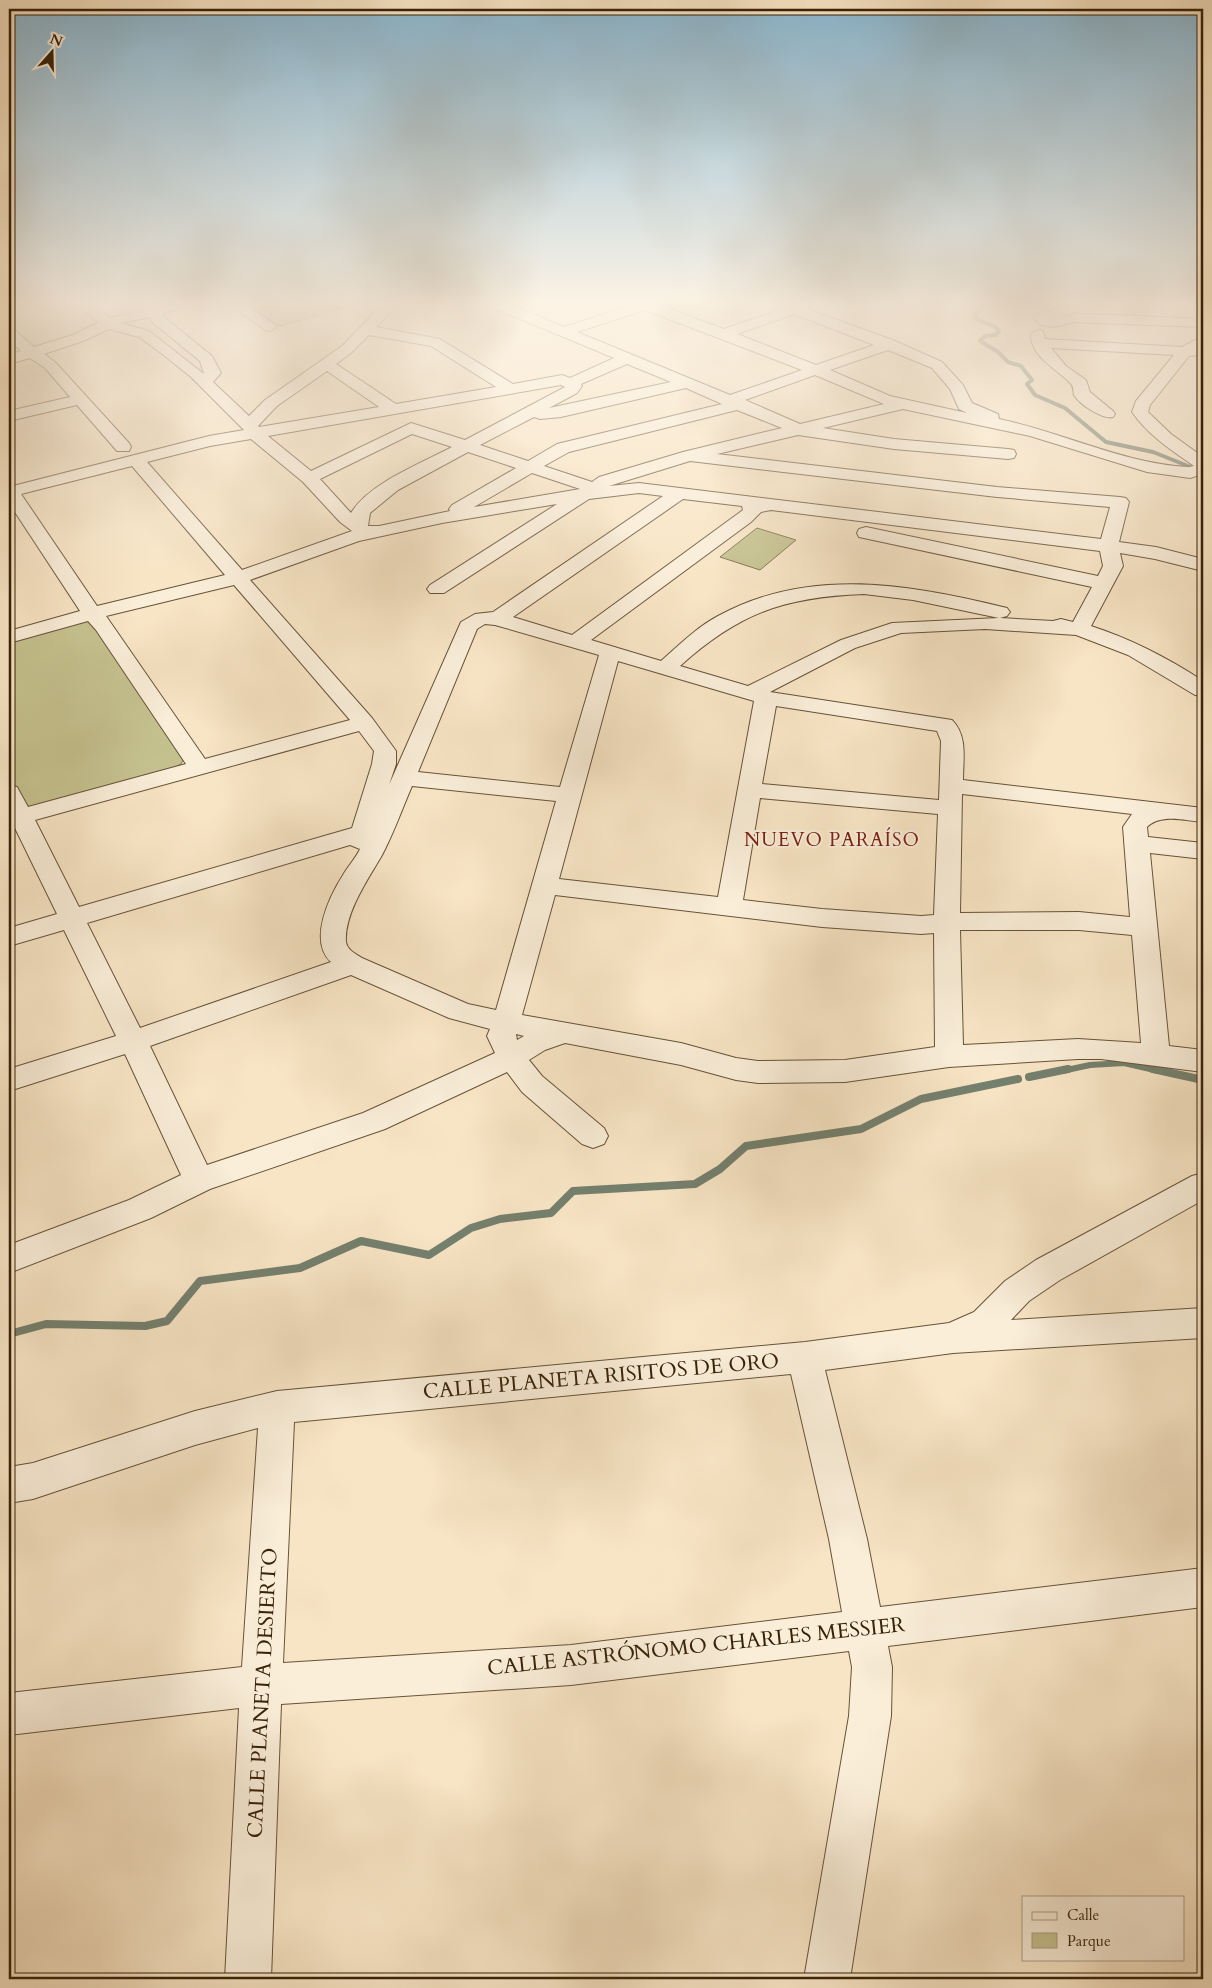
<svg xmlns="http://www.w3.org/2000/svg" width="1212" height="1988" viewBox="0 0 1212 1988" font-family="Cardo,serif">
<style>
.green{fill:#c5c28f;stroke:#7e724c}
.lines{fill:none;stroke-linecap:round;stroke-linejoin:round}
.stream-far2{stroke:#74806e;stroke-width:4}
.stream-far1{stroke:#74806e;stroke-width:6}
.stream{stroke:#74806e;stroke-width:8}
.minor-casing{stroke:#675338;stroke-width:2}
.minor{fill:#faeed9;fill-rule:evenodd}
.labels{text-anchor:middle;stroke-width:4;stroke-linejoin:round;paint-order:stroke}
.neighbourhood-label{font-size:19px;letter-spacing:1px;fill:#7a1f14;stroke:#faeed9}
.near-street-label{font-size:21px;fill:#372209;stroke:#faeed9}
</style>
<rect width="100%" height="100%" fill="#f8e5c5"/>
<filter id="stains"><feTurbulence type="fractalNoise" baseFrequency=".004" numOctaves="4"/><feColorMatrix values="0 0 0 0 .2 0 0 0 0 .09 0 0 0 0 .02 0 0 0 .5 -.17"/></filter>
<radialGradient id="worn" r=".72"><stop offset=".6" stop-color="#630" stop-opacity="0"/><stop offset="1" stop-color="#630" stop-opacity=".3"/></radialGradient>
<g class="green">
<path d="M266 306H351L280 326 254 309Z"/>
<path d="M757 528 796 540 760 570 720 557Z"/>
<path d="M83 621 91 622 184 758 181 764 173 768 28 808 22 803 9 775V639Z"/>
</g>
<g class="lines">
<path class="stream-far2" d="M982 306 975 314 976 319 996 327 999 331 996 335 985 336 980 341 998 352 1008 362 1021 366 1032 380 1027 384 1035 395 1065 408 1106 442 1153 452 1203 472"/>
<path class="stream-far1" d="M1062 1071 1090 1065 1124 1063 1159 1071"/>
<g class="stream">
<path d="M1153 1069 1203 1080"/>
<path d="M1029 1077 1068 1069"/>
<path d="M9 1334 46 1324 145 1326 167 1321 200 1281 300 1268 361 1241 429 1255 471 1228 500 1219 551 1213 573 1191 695 1184 720 1169 746 1146 861 1129 921 1099 1018 1079"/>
</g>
<defs>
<g id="minor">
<path d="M81 306H96L109 318 143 310 140 306H184L182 309 163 313 165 318 212 356 221 373 213 382 249 416 265 400 342 346 381 306H396L376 327 440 339 513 384 562 375 570 378 614 358 496 309 494 306H514L564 327 628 306H662L724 329 782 309 780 306H809L807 309 895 341 942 362 963 385 972 403 998 414 999 419C1063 432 1124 464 1189 467L1194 466C1171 450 1148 435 1132 412L1136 401 1174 355 1051 348 1066 366 1086 380 1090 392 1113 411 1115 414 1113 417C1103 420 1079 404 1074 395 1073 391 1074 387 1071 384 1058 369 1030 357 1031 334L1038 330 1043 331 1045 339 1182 347 1203 336V346L1200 348 1203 350 1202 355 1189 356 1150 405 1148 412 1171 434 1203 457V474L1190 478 1147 472 1030 436 903 409 823 428 894 439 1008 449 1014 450 1016 454 1014 458 1008 459 894 449 798 435 717 454 997 487 1120 497 1126 498 1129 502 1119 542 1156 547 1203 559V571L1155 559 1120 553 1123 566 1091 626C1131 639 1168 658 1203 681V696L1195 695 1128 655 1076 635 985 629 901 633 855 648 770 692 952 720C968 736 963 759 963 780L1203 808V822C1186 821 1161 813 1147 827L1148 837 1203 843V859L1150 853 1169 1046 1203 1050V1072L1101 1059H1078L949 1067 845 1082 758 1083 736 1080 681 1065 565 1043 545 1050 529 1060 542 1076 604 1128 608 1136 604 1144 593 1148 582 1144 522 1092 507 1072 385 1129 210 1189 151 1218 9 1273V1245L129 1200 181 1175 125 1054 9 1091V1069L116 1036 64 930 9 946V928L57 914 14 826 9 827V785L17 787 28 807 186 764 96 630 88 621 9 643V631L80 611 9 503V487L209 436 244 430 191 377 161 353 139 337 109 329 83 341 44 354 55 362 129 443 131 447 129 451H117L77 405 9 421V411L70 397 45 368 30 358 9 364V355L21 351 9 340V328L14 329 34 347 73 335 98 323ZM645 310 802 370 730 395 577 332ZM794 314 874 345 816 365 737 334ZM150 317 153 323 200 361 204 374 149 331 121 323ZM369 335 431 346 496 387 396 404 336 364 352 352ZM888 350 932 368 950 389 959 409 967 413 890 396 830 370ZM627 364 671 382 549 408 577 393 582 386 581 384ZM327 371 379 407 259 427 258 426 277 406ZM815 375 884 404 800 424 745 400ZM561 385 565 387 465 440 411 423 311 471 268 436ZM686 388 722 404 557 444 528 461 480 445 534 417 540 419 561 417ZM737 410 782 428 683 452 599 477 592 482 544 466 569 452ZM412 434 452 447C422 463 369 483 351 513L320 479ZM251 439 303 482 340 522 352 531 242 570 147 462 210 446ZM468 452 516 468 452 505 449 509 450 511 379 526H368L370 513 398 490ZM690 461 997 497 1110 507 1101 539 639 483 609 486ZM132 466 225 575 97 606 21 494ZM532 473 580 489 474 507ZM639 493 663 496 493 612 475 614 461 622 389 785 396 764V751L372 718 250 580 359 541 442 523 557 504 430 585 427 589 430 593H444L589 499ZM683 499 742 506 743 510 572 635 513 617ZM771 510 1100 551 1103 566 1098 576 866 527 859 529 857 533 859 537 1092 587 1073 622 1061 619 1053 621 1000 618 1007 616 1010 612 1007 608C911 584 809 566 718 616 696 628 679 645 661 661L591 640 751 522 761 512ZM234 585 350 720 205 759 106 616ZM864 594 913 600 999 618 892 623 841 640 748 686 680 666C739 613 784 597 864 594ZM485 624 495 625 599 655 560 787 418 772 477 629ZM618 661 754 701 718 897 559 879ZM776 706 937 731 941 741 939 800 762 784ZM359 731 374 751 372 764 352 828 79 907 35 820ZM412 786 556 801 496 1010 468 1004 362 958C356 954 347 950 346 942 344 914 368 879 381 857 393 835 402 809 412 786ZM962 794 1132 814 1123 827 1130 917 1079 912 960 913ZM760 798 938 814 934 915 921 916 822 909 743 900ZM350 845 360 849C356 858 348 866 343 875 329 897 308 941 331 962L140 1028 87 923ZM555 895 822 927 921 934 934 933 935 1047 845 1060 758 1061 736 1058 681 1043 522 1015ZM960 930H1079L1132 935 1141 1043 1078 1039 963 1045ZM351 975 449 1018 490 1029 487 1036 495 1053 363 1113 207 1165 150 1046ZM516 1034 524 1036 517 1040Z"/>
<path d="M232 306H249L277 327 270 331 265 330Z"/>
<path d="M1064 306H1085L1083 309 1061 317 1073 314H1092L1203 319V327L1073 322C1061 326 1044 331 1034 319L1036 316Z"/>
<path d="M1203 1173V1200L1060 1280 1029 1301 1011 1320 1203 1308V1338L953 1353 825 1370 867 1539 880 1607 1203 1568V1607L888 1646 892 1667 891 1716 850 1979H804L849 1716 852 1667 849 1651 571 1685 281 1704 271 1979H225L239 1708 9 1735V1693L242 1667 258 1428 195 1445 33 1499 9 1503V1467L33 1463 195 1411 277 1391 805 1342 949 1323 974 1312 1005 1281 1036 1260 1192 1176ZM791 1374 829 1539 842 1612 571 1645 283 1663 294 1422Z"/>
</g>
</defs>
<use href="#minor" class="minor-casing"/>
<use href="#minor" class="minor"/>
</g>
<linearGradient id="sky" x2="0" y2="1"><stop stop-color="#8ab8d2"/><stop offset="0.52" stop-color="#fcf3e5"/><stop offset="1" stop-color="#fcf3e5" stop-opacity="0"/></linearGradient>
<rect width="1212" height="584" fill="url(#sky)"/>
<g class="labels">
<g class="neighbourhood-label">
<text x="832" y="846">NUEVO PARAÍSO</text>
</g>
<g class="near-street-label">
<text transform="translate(601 1376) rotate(-5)" y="7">CALLE PLANETA RISITOS DE ORO</text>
<text transform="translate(696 1646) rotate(-6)" y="7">CALLE ASTRÓNOMO CHARLES MESSIER</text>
<text transform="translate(262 1693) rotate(-87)" y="7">CALLE PLANETA DESIERTO</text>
</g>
</g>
<rect width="1212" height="1988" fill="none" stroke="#f8e5c5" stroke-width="30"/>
<rect x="10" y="10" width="1192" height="1968" fill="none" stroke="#372209" stroke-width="2.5"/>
<rect x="15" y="15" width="1182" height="1958" fill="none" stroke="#372209"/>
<rect x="1022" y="1896" width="162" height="65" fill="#faeed9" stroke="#ac9c86"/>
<rect x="1032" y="1912" width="25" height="8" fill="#faeed9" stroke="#ac9c86"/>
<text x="1067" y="1920" font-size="15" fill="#372209">Calle</text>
<rect x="1032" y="1933" width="25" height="15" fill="#c5c28f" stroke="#ac9c86"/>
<text x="1067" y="1946" font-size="15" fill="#372209">Parque</text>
<g transform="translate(52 52) rotate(20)" stroke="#faeed9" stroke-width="4" paint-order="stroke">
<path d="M0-4L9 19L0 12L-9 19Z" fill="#372209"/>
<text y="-8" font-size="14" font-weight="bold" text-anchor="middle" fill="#372209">N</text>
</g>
<rect width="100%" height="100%" filter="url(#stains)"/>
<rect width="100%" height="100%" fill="url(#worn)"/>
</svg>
